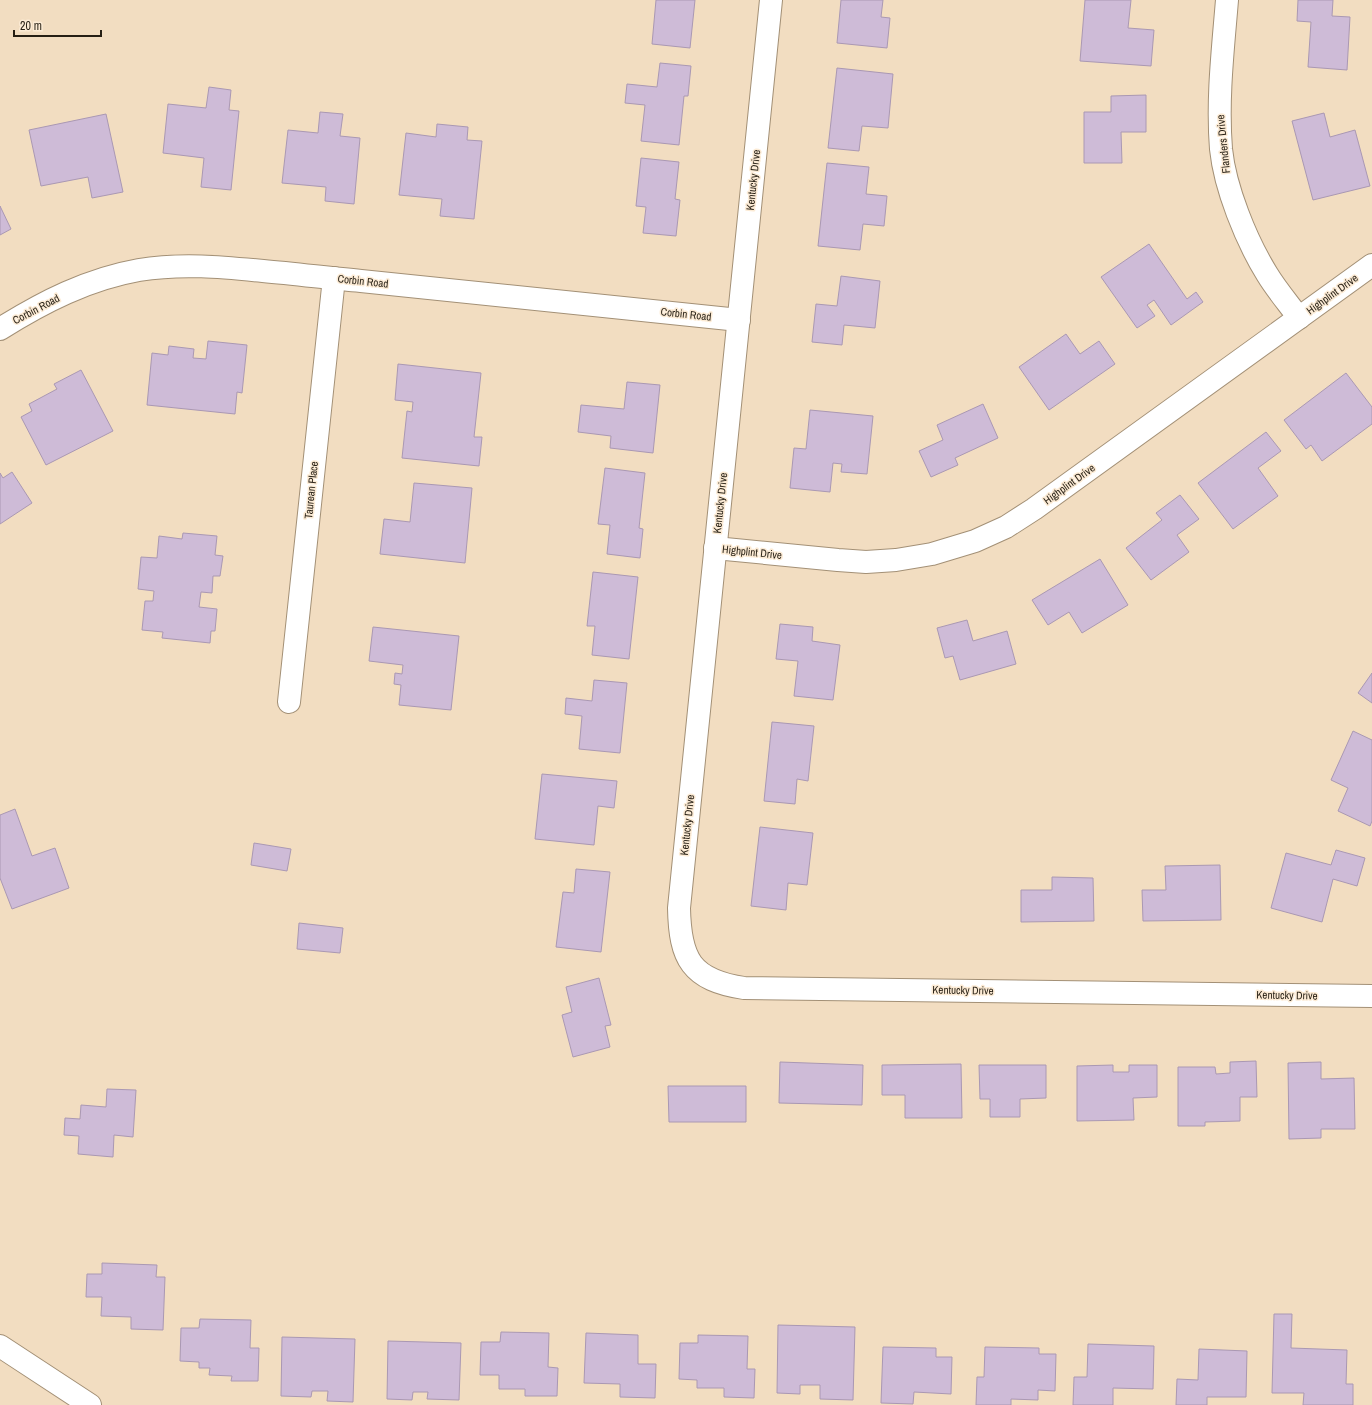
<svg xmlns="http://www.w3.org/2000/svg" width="1372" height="1405" viewBox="0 0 1372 1405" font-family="'Archivo Narrow',sans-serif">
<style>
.building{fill:#cebbd7;stroke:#aa98b3}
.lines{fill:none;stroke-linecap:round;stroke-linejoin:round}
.minor-casing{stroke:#a39076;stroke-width:24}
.minor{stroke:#fff;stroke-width:22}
.labels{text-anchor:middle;stroke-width:3;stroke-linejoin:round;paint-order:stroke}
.street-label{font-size:11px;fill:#261f14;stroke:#fcebd5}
</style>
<rect width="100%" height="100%" fill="#f2ddc1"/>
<g class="building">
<path d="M656 0H695L690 48 652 44Z"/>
<path d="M841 0H883L881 17 890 18 887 48 837 43Z"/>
<path d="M1085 0H1131L1128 28 1154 30 1151 66 1080 61Z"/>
<path d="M1298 0H1333L1332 16 1350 17 1347 70 1308 67 1311 22 1297 21Z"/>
<path d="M660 63 691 66 688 96H684L679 145 641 141 645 105 625 103 627 84 657 87Z"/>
<path d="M837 68 893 74 888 128 862 126 859 151 828 148Z"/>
<path d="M209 87 231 90 229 110 239 111 231 190 201 187 204 158 163 153 168 104 206 108Z"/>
<path d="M1146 95V132H1121L1122 163H1084V112H1111V96Z"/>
<path d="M320 112 343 114 340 136 360 138 354 204 325 201 326 187 282 183 288 130 318 133Z"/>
<path d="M1324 113 1330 137 1355 130 1370 186 1313 200 1292 121Z"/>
<path d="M106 114 123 192 92 198 88 177 41 186 29 130Z"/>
<path d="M437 124 468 127 467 140 482 141 474 219 440 216 442 199 399 195 406 133 436 137Z"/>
<path d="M641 158 679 162 675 199 680 200 676 236 643 233 646 207 636 206Z"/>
<path d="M827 163 869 167 866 194 887 196 884 226 863 224 860 250 818 246Z"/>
<path d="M0 206 11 229 0 235Z"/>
<path d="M1149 244 1187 299 1196 292 1203 302 1171 325 1154 300 1147 305 1155 316 1137 328 1101 277Z"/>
<path d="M841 276 880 281 875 328 844 325 842 345 812 342 816 304 837 306Z"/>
<path d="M1066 334 1080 354 1099 341 1115 364 1049 410 1019 367Z"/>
<path d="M208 341 247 345 242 393 237 392 235 414 147 405 152 353 168 355 169 346 194 349 193 358 206 359Z"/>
<path d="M398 364 481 373 474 437H482L479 466 402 458 407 411 412 412 413 402 395 400Z"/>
<path d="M81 370 113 431 46 465 21 417 32 411 29 404 57 389 54 384Z"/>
<path d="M1346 373 1372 407V424L1322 461 1311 445 1306 449 1284 420Z"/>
<path d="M627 382 660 385 653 453 610 448 611 436 578 432 581 405 624 409Z"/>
<path d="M983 404 998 438 955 458 958 465 931 477 919 451 943 440 937 425Z"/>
<path d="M810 410 873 416 867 474 841 472 842 464 833 463 830 492 790 488 794 448 806 449Z"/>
<path d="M1266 432 1281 451 1258 468 1278 496 1233 529 1198 483Z"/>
<path d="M605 468 645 473 639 528 643 529 640 558 607 554 610 525 598 524Z"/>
<path d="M12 472 32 503 0 524V473L3 478Z"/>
<path d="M414 483 472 488 465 563 380 554 384 519 410 522Z"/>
<path d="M1180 495 1199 519 1177 535 1189 552 1151 580 1126 548 1162 520 1156 513Z"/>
<path d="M183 533 217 536 215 555 223 556 220 576H213L212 593 201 592 199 607 217 609 215 631H211L210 643 162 638 163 632 142 630 145 601H153L154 591 138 589 141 557 157 558 159 536 182 539Z"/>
<path d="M1100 559 1128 605 1082 633 1069 612 1048 625 1032 600Z"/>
<path d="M593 572 638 577 629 659 592 655 595 626H587Z"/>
<path d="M967 620 973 641 1007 631 1016 664 960 680 953 656 945 658 937 628Z"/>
<path d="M780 624 813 627 812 641 840 645 833 700 794 696 798 661 776 659Z"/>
<path d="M373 627 459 636 451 710 399 705 401 685 394 684 395 673 402 674 403 665 369 661Z"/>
<path d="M1372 673V703L1358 693Z"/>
<path d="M594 680 627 683 620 753 579 749 582 716 565 714 566 698 592 701Z"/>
<path d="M772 722 814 726 808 781 797 779 795 804 764 801Z"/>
<path d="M1353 731 1372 740V821L1370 826 1338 811 1348 788 1331 780Z"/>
<path d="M542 774 617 781 614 808 598 806 594 845 535 839Z"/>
<path d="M15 809 32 856 55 848 69 888 12 909 0 878V815Z"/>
<path d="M760 827 813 833 807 885 788 883 786 910 751 906Z"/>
<path d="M254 843 291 849 287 871 251 865Z"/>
<path d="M1336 850 1365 858 1357 886 1333 879 1322 922 1271 908 1286 853 1331 865Z"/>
<path d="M1220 865 1221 920 1143 921 1142 890H1166L1165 866Z"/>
<path d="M576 869 610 872 601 952 556 947 563 892 574 893Z"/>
<path d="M1052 877 1093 878 1094 921 1021 922V890H1052Z"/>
<path d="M299 923 343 928 340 953 297 949Z"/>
<path d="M599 978 611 1025 605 1026 610 1047 573 1057 562 1015 572 1012 566 987Z"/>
<path d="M1256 1061 1257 1097H1240V1121L1205 1122V1126H1178V1067H1215L1216 1074 1230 1073V1062Z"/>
<path d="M780 1062 863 1065 862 1105 779 1103Z"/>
<path d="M1321 1062V1079L1354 1078 1355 1129H1321V1138L1289 1139 1288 1063Z"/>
<path d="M961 1064 962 1118H905V1095H882V1065Z"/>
<path d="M979 1065H1046V1098L1020 1099V1117H990V1099H980Z"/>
<path d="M1113 1065V1072H1129V1065H1157V1097L1133 1098 1134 1120 1077 1121V1066Z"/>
<path d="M668 1086H746V1122H669Z"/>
<path d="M107 1089 136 1090 133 1137 114 1135 113 1157 78 1154 79 1136 64 1135 65 1118 80 1119 81 1105 106 1107Z"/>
<path d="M102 1263 157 1265 156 1277H165L163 1330 131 1329V1317L101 1316 102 1297H86L87 1274H102Z"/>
<path d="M1274 1314H1292L1291 1348 1347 1350 1346 1384H1353V1405H1303L1304 1393H1272Z"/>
<path d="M200 1319 251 1320 250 1348H259L258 1381H231L232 1376 209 1375 210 1368H199V1362L180 1361 181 1328H199Z"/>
<path d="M778 1325 855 1327 853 1400 820 1399V1385H800V1394L777 1393Z"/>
<path d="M501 1332 549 1333 548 1367 558 1368 557 1396H525V1389H499V1375H480L481 1342H500Z"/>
<path d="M586 1333 638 1335V1364H656L655 1398 620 1397V1384L584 1383Z"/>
<path d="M698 1335 748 1336 747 1369H755L754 1398 724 1397V1388H697V1380L679 1379 680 1343H698Z"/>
<path d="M282 1337 355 1339 353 1402 327 1401 328 1391H312L311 1397 281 1396Z"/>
<path d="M388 1341 461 1343 459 1400 427 1399 428 1392H413L412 1400 387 1399Z"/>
<path d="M1088 1344 1154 1346 1153 1389 1113 1388V1405H1073L1074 1377H1087Z"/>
<path d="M883 1347 936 1348V1357H952L951 1394 914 1392 913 1404 881 1403Z"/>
<path d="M985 1347 1039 1348V1354H1056L1055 1391 1038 1390V1400L1011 1399V1405H976L977 1377H984Z"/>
<path d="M1199 1349 1247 1351 1246 1397H1207V1405H1176L1177 1379 1198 1380Z"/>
</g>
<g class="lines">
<defs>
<g id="minor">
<path d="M771 0 679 908C680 959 691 980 744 988L1372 996"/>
<path d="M1227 0C1223 49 1217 99 1221 149 1225 188 1246 240 1267 274 1276 289 1288 303 1299 318"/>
<path d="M0 329C43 302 88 279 139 270 181 263 222 267 263 271 296 274 329 278 361 281 487 294 613 307 739 320"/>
<path d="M715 548 838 560 866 562 896 560 932 554 975 541 1006 527 1034 509 1372 265"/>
<path d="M289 702 334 278"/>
<path d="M0 1346 90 1405"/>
</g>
</defs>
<use href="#minor" class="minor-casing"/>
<use href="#minor" class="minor"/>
</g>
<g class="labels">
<g class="street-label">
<text transform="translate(1223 144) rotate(-96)" y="4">Flanders Drive</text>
<text transform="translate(753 180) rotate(-84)" y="4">Kentucky Drive</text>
<text transform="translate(363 281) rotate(6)" y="4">Corbin Road</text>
<text transform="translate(1332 294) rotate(-36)" y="4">Highplint Drive</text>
<text transform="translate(36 309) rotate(-28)" y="4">Corbin Road</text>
<text transform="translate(686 314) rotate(6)" y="4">Corbin Road</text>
<text transform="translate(1069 484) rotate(-36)" y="4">Highplint Drive</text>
<text transform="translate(311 490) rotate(-84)" y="4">Taurean Place</text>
<text transform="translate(720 503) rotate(-84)" y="4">Kentucky Drive</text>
<text transform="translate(752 552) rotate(6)" y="4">Highplint Drive</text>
<text transform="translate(687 825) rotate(-84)" y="4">Kentucky Drive</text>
<text transform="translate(963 990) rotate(1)" y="4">Kentucky Drive</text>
<text transform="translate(1287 995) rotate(1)" y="4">Kentucky Drive</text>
</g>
</g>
<path d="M14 30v6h87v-6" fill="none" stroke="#261f14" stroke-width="2"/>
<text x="20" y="30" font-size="12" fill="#261f14" stroke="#fcebd5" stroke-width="3" paint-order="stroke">20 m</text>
</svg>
